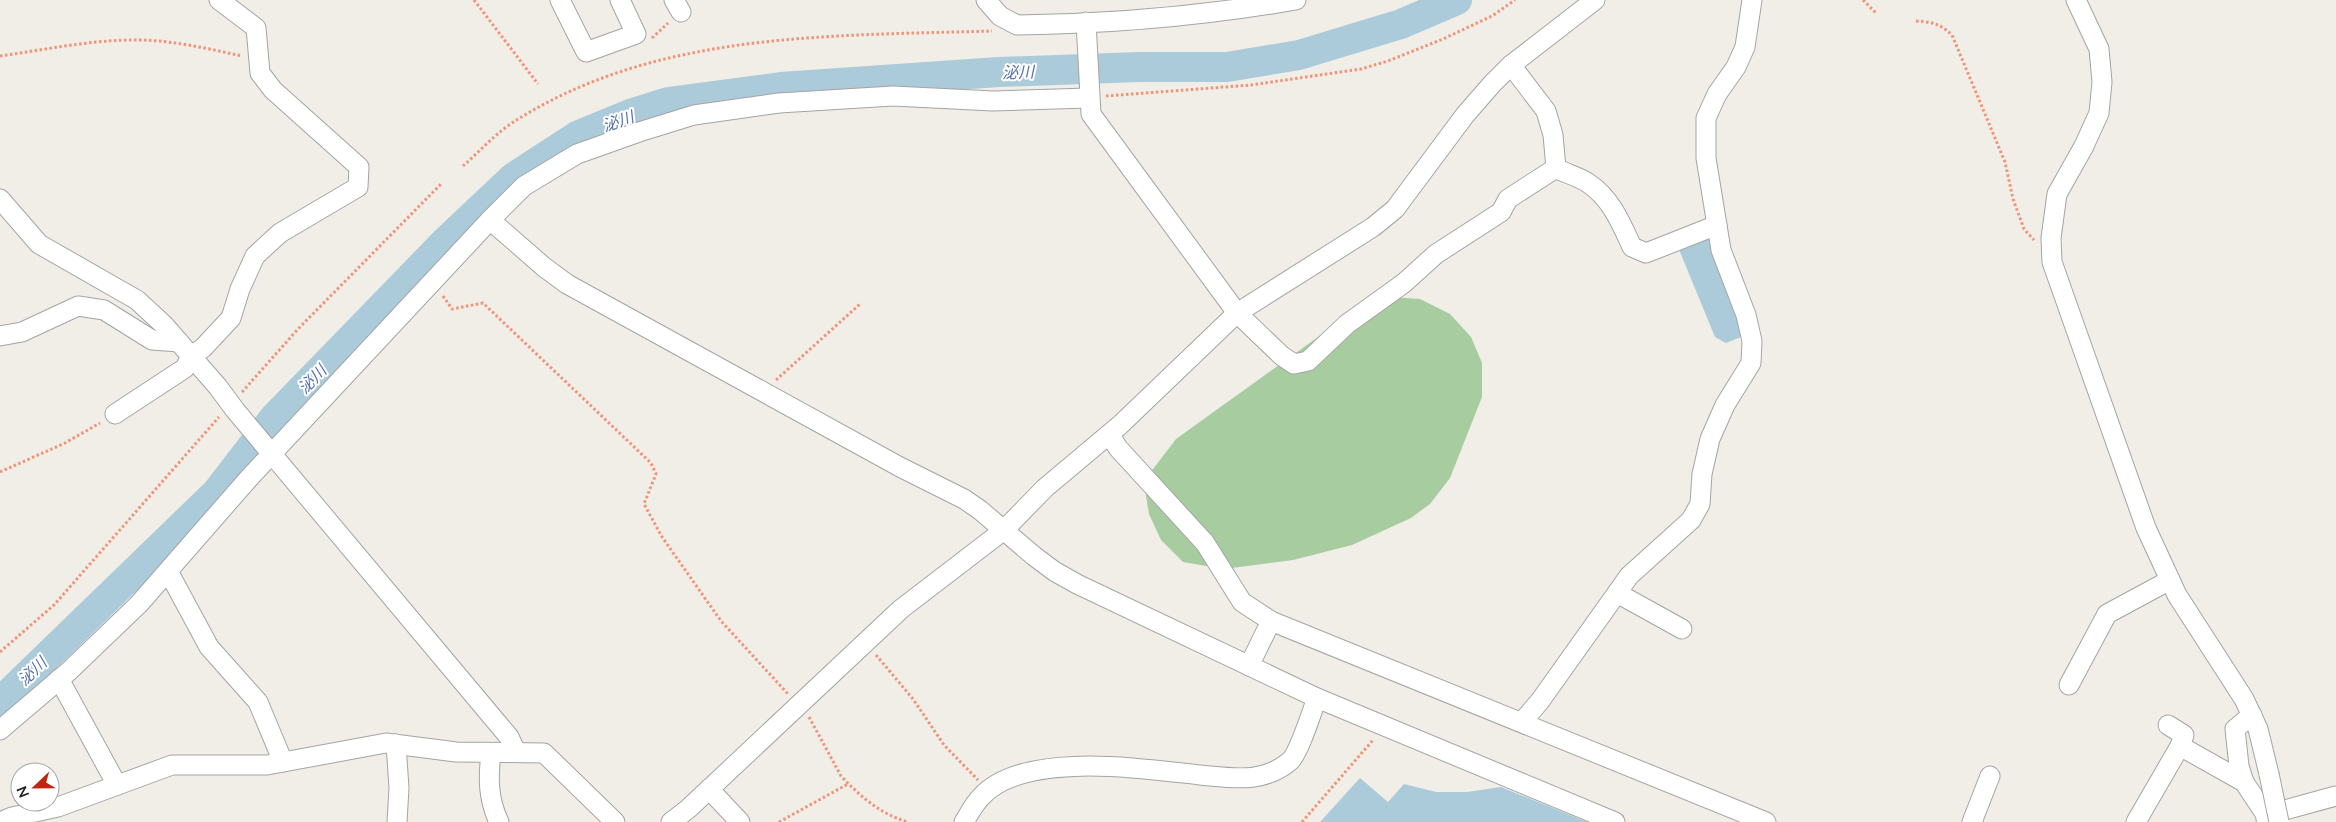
<svg xmlns="http://www.w3.org/2000/svg" width="2336" height="822" viewBox="0 0 2336 822" font-family="Lato,'Noto Sans JP',sans-serif">
<style>
.forest{fill:#a7cc9f}
.water{fill:#abcada}
.lines{fill:none;stroke-linecap:round;stroke-linejoin:round}
.river{stroke:#abcada;stroke-width:30}
.minor-casing{stroke:#a4a4a4;stroke-width:21}
.path{stroke:#f09479;stroke-width:3;stroke-dasharray:2.5 2.5;stroke-linecap:butt}
.minor{stroke:#fff;stroke-width:19}
.minor-bridge-casing{stroke:#a4a4a4;stroke-width:21;stroke-linecap:butt}
.minor-bridge{stroke:#fff;stroke-width:19}
.labels{text-anchor:middle;stroke-width:4;stroke-linejoin:round;paint-order:stroke}
.water-label{font-size:16px;font-style:italic;fill:#5373a9;stroke:#fff}
</style>
<rect width="100%" height="100%" fill="#f0eee7"/>
<path class="forest" d="M1391 297 1420 299 1450 314 1471 337 1482 363V397L1450 478 1430 504 1411 518 1352 545 1293 560 1224 569 1183 562 1161 540 1149 514 1146 496 1147 477 1176 439 1343 319Z"/>
<g class="water">
<path d="M1714 237 1746 335 1726 343 1715 337 1678 247 1700 238Z"/>
<path d="M1360 778 1388 802 1404 784 1436 792H1467L1501 787 1587 822H1320Z"/>
</g>
<g class="lines">
<path class="river" d="M0 702 217 492 274 418 445 242 514 177 577 136 633 113 668 102 781 87 999 72 1139 67H1227L1299 55 1401 24 1457 0"/>
<defs>
<g id="minor">
<path d="M560 0 586 52 636 34 620 0"/>
<path d="M674 0 681 12"/>
<path d="M986 0 1000 16 1017 25C1111 24 1203 16 1296 0"/>
<path d="M2076 0 2099 49 2102 82 2099 113 2084 146 2057 194 2051 238 2052 262 2146 528 2177 595 2244 699 2258 729 2269 774"/>
<path d="M1086 22 1091 114 1237 313 1282 356 1294 364 1308 361 1347 324 1404 283 1436 254 1501 212 1508 199 1556 168"/>
<path d="M1511 65 1546 111 1553 135 1556 168"/>
<path d="M1556 168C1566 174 1578 176 1588 183 1611 198 1621 223 1632 247L1646 253 1717 225"/>
<path d="M0 199 39 244 137 300 164 325 218 387 235 410 509 737 516 752"/>
<path d="M490 220 544 267 567 284 900 467 964 499 980 510 1034 556 1054 571 1077 584 1317 698 1615 822"/>
<path d="M0 336 22 332 78 306 104 310 152 340 179 342"/>
<path d="M115 414 185 368 191 356 203 348 231 318 240 289 255 256 280 233 358 187 359 167 273 90 260 73 256 28 219 0"/>
<path d="M1110 435 1118 448 1205 543 1242 602 1271 621 1766 822"/>
<path d="M168 571 209 647 258 702 283 762"/>
<path d="M1617 593 1682 629"/>
<path d="M1249 666 1271 621"/>
<path d="M59 679 117 785"/>
<path d="M2069 685 2107 614 2170 580"/>
<path d="M1522 722 1540 701 1629 576 1691 520 1700 504 1702 474 1710 439 1725 405 1751 363 1752 341 1746 315 1721 250 1706 158V118L1717 94 1736 67 1745 47 1752 0"/>
<path d="M2168 725 2184 735 2180 746"/>
<path d="M0 730 68 672 139 604 250 477 490 220 524 186 577 154 639 132 694 115 779 103 893 96 993 101 1088 98"/>
<path d="M396 744 399 788 397 822"/>
<path d="M491 753C488 778 488 799 499 822"/>
<path d="M2244 782 2239 766 2235 729 2252 715"/>
<path d="M709 789 740 822"/>
<path d="M2266 819V815L2336 796"/>
<path d="M0 822 12 817 58 807 172 765H267L386 743 456 752 544 753 615 822"/>
<path d="M671 822 688 809 901 609 1004 530 1045 488 1120 425 1237 313 1373 227 1395 209 1465 115 1492 84 1511 65 1595 0"/>
<path d="M964 822C969 814 974 804 981 797 1023 750 1144 769 1200 775 1233 778 1263 784 1290 761 1299 753 1312 711 1317 698"/>
<path d="M1972 822 1990 776"/>
<path d="M2136 822 2180 746 2244 782 2266 815"/>
</g>
</defs>
<use href="#minor" class="minor-casing"/>
<g class="path">
<path d="M474 0 538 84"/>
<path d="M1863 0 1877 14"/>
<path d="M1916 21C1933 22 1940 24 1952 35L2005 162 2013 199 2024 229 2034 240"/>
<path d="M652 38 668 23"/>
<path d="M0 56C43 50 85 41 129 40 167 39 205 48 242 56"/>
<path d="M1106 96 1251 85 1361 69 1388 61 1443 39 1492 16 1515 0"/>
<path d="M463 166C480 151 496 133 515 121 657 31 830 36 992 31"/>
<path d="M443 296 452 309 483 303 651 463 656 474 644 504 662 537 721 621 788 694"/>
<path d="M776 380 860 304"/>
<path d="M242 392 298 329 441 184"/>
<path d="M0 472 65 443 100 423"/>
<path d="M0 652 54 605 219 417"/>
<path d="M876 655 913 699 944 745 978 780"/>
<path d="M809 717 841 776C860 796 880 814 908 822"/>
<path d="M779 822 848 784"/>
<path d="M1302 822 1373 740"/>
</g>
<use href="#minor" class="minor"/>
<defs>
<path id="minor-bridge" d="M2269 774 2279 822"/>
</defs>
<use href="#minor-bridge" class="minor-bridge-casing"/>
<use href="#minor-bridge" class="minor-bridge"/>
</g>
<g class="labels">
<g class="water-label">
<text transform="translate(1018 72) rotate(-2)" y="6">泌川</text>
<text transform="translate(618 121) rotate(-20)" y="6">泌川</text>
<text transform="translate(312 379) rotate(-46)" y="6">泌川</text>
<text transform="translate(32 671) rotate(-44)" y="6">泌川</text>
</g>
</g>
<g transform="translate(35 787) rotate(248)"><circle r="24" fill="#ffffff" stroke="#a6a6a6"/>
<path d="M0-4L9 19L0 12L-9 19Z" fill="#c1260f"/>
<text y="-8" font-size="14" font-weight="bold" text-anchor="middle" fill="#202020">N</text>
</g>
</svg>
